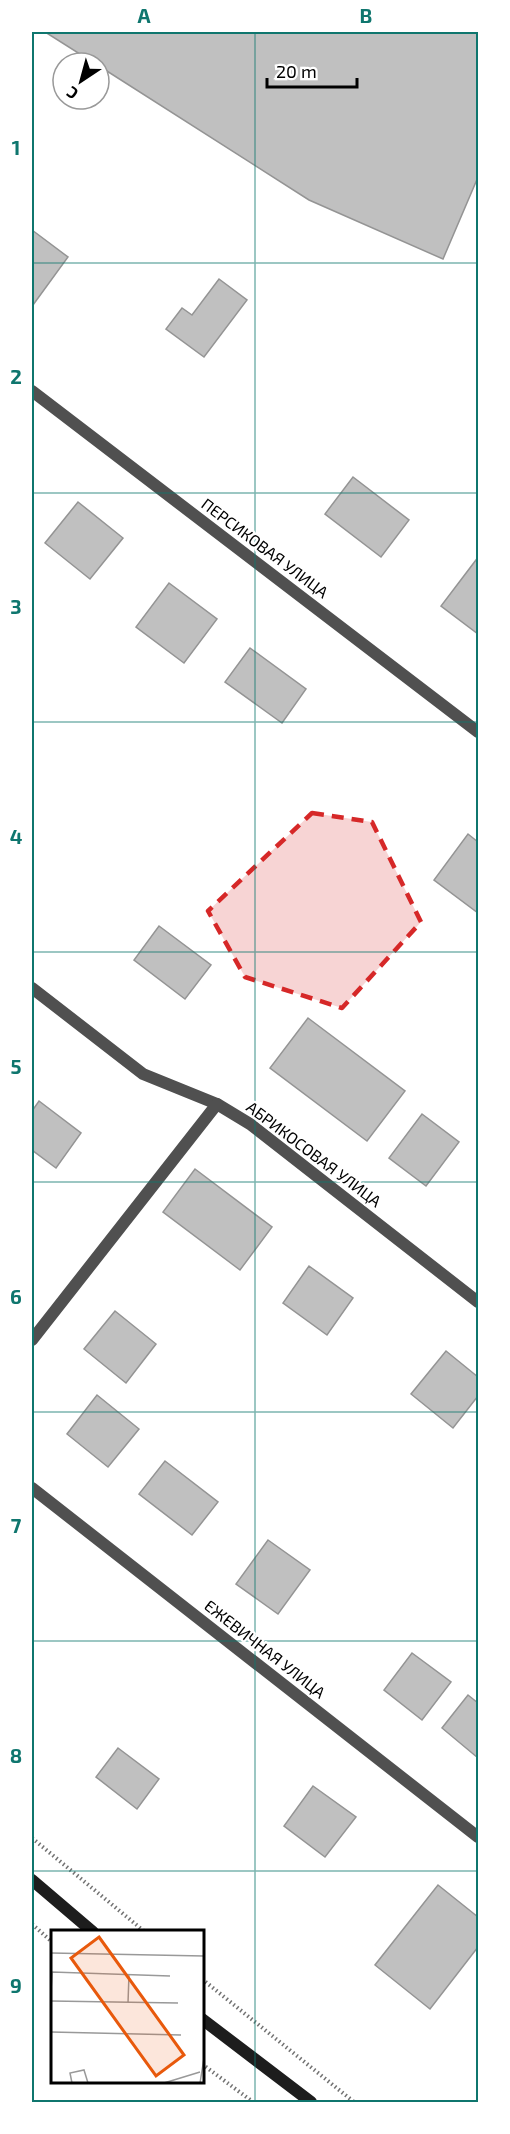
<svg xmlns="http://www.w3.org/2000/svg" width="510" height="2134" viewBox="0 0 510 2134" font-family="'Exo 2',sans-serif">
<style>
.building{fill:#c0c0c0;stroke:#949494;stroke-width:1.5}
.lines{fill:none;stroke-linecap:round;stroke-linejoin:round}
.path{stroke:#727272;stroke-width:4;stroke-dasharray:1.5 3;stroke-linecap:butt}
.street{stroke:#505050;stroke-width:12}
.secondary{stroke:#1d1d1d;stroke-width:12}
.marked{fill:#d62828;fill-opacity:0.2;stroke:#d62828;stroke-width:4.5;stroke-dasharray:12 8;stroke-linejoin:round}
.grid{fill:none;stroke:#0f766e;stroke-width:1.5;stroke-opacity:0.55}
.labels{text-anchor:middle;stroke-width:4.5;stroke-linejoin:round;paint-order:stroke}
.street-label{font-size:16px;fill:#000;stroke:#fff}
.inset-road{fill:none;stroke:#999;stroke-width:1.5}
.view{fill:#e8590c;fill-opacity:0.15;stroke:#e8590c;stroke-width:3}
.inset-edge{fill:none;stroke:#000;stroke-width:3}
.neatline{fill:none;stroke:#0f766e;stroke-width:2}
.grid-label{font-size:20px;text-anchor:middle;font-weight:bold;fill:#0f766e}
</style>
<rect width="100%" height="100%" fill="#fff"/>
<g class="building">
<path d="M45 32H250L253 33 254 32H478V177L443 259 309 200 99 66V63H94Z"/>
<path d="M32 230 68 257 33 305 32 303Z"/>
<path d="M219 279 247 300 204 357 166 329 182 308 192 315Z"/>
<path d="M353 477 409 520 381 557 325 514Z"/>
<path d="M78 502 123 538 90 579 45 543Z"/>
<path d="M476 560 478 562V634L441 606Z"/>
<path d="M169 583 217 619 184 663 136 627Z"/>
<path d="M250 648 306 689 282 723 225 682Z"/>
<path d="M468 834 478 842V913L434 880Z"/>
<path d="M159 926 211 965 185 999 134 960Z"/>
<path d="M308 1018 405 1091 367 1141 270 1068Z"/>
<path d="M39 1101 81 1133 56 1168 32 1150V1111Z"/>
<path d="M422 1114 459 1142 426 1186 389 1158Z"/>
<path d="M195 1169 272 1227 240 1270 163 1212Z"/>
<path d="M309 1266 353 1298 327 1335 283 1303Z"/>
<path d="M115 1311 156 1344 126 1383 84 1349Z"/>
<path d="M446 1351 478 1377V1396L453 1428 411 1394Z"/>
<path d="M97 1395 139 1429 108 1467 67 1434Z"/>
<path d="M165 1461 218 1502 192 1535 139 1494Z"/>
<path d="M268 1540 310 1570 278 1614 236 1584Z"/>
<path d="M412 1653 451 1682 422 1720 384 1690Z"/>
<path d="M468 1695 478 1703V1758L442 1728Z"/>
<path d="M118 1748 159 1779 137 1809 96 1777Z"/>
<path d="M313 1786 356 1817 325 1857 284 1826Z"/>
<path d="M438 1885 478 1917V1947L430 2009 375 1965Z"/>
</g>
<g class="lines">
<g class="path">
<path d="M32 1838 145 1932"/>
<path d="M32 1924 52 1942"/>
<path d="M202 1979 354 2102"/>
<path d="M202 2064 253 2102"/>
</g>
<g class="street">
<path d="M32 391 478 732"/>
<path d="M32 988 143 1074 217 1104 250 1124 478 1302"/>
<path d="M32 1340 217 1104"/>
<path d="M32 1488 478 1837"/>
</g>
<g class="secondary">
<path d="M32 1880 93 1932"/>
<path d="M202 2019 311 2102"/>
</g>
</g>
<path class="marked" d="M312 813 372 822 421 922 342 1008 245 977 208 911Z"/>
<path class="grid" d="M255 32V2102M32 263H478M32 493H478M32 722H478M32 952H478M32 1182H478M32 1412H478M32 1641H478M32 1871H478"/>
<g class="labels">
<g class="street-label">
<text transform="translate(265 548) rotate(37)" y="6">ПЕРСИКОВАЯ УЛИЦА</text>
<text transform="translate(314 1154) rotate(37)" y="6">АБРИКОСОВАЯ УЛИЦА</text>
<text transform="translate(265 1649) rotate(38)" y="6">ЕЖЕВИЧНАЯ УЛИЦА</text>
</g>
</g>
<g transform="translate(51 1930)">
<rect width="153" height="153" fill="#fff"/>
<path class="inset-road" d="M0 23 153 26M0 62 1 42 119 46M0 71 127 73M77 73 78 44M0 102 130 105M21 153 19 143 33 140 37 153M113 153 149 142M149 153 153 128"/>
<path class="view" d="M48 7 133 125 105 146 20 28Z"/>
<rect width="153" height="153" class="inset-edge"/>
</g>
<rect width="510" height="2134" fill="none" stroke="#ffffff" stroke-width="66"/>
<g transform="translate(81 81) rotate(216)"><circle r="28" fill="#ffffff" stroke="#999999" stroke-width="1.5"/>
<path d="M0-4.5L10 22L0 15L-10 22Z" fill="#000000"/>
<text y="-9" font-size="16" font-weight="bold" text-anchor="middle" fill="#000000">С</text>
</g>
<path d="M267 78v9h90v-9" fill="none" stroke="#000000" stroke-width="3"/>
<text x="276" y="78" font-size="18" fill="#000000" stroke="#ffffff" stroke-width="4.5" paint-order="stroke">20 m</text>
<rect x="33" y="33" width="444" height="2068" class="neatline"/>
<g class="grid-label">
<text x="144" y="23">A</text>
<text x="366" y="23">B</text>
<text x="16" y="155">1</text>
<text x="16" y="384">2</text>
<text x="16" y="614">3</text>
<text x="16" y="844">4</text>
<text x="16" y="1074">5</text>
<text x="16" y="1304">6</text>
<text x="16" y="1533">7</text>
<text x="16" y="1763">8</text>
<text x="16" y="1993">9</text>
</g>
</svg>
